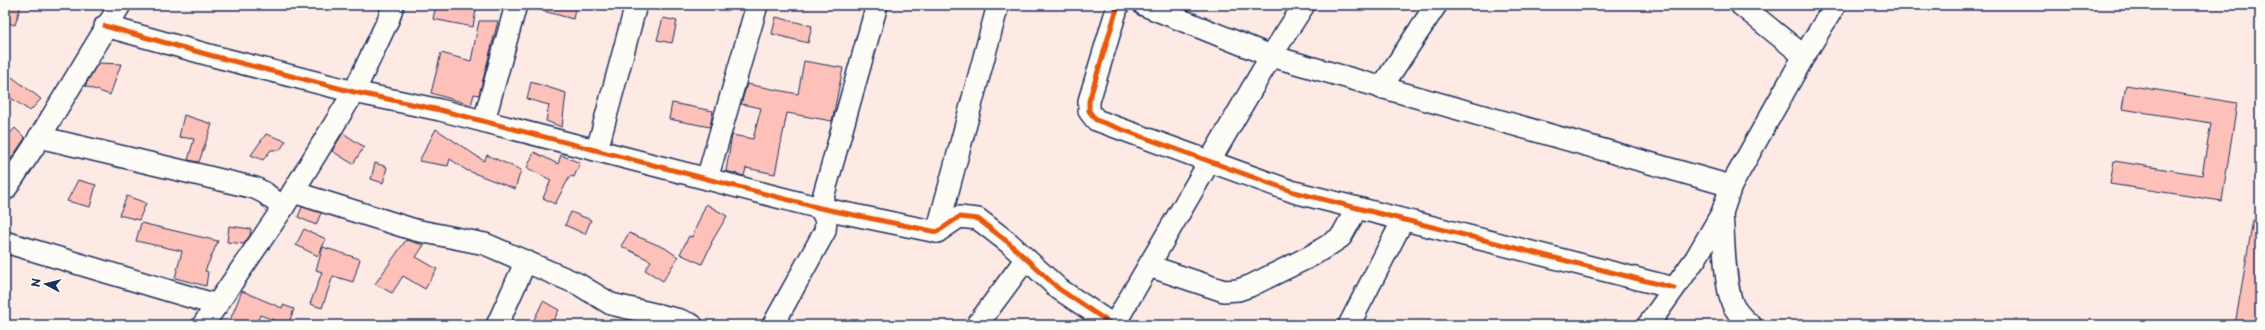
<svg xmlns="http://www.w3.org/2000/svg" width="2265" height="330" viewBox="0 0 2265 330" font-family="'Playpen Sans',sans-serif">
<style>
.building{fill:#fdc1ba;stroke:#1b2f5e}
.lines{fill:none;stroke-linecap:round;stroke-linejoin:round}
.minor-casing{stroke:#1b2f5e;stroke-width:24}
.minor{stroke:#fdfcf7;stroke-width:21}
.cycleway-casing{stroke:#fdfcf7;stroke-width:8}
.cycleway{stroke:#e8590c;stroke-width:5}
</style>
<rect width="100%" height="100%" fill="#fdeae5"/>
<filter id="ink" filterUnits="userSpaceOnUse"><feTurbulence type="fractalNoise" baseFrequency=".025" numOctaves="2"/><feDisplacementMap in="SourceGraphic" scale="8" xChannelSelector="R" yChannelSelector="G"/><feConvolveMatrix kernelMatrix="1 2 1 2 8 2 1 2 1" color-interpolation-filters="sRGB"/></filter>
<g filter="url(#ink)">
<g class="building">
<path d="M5 5H21L15 25 5 22Z"/>
<path d="M436 5H451L476 10 473 27 433 19Z"/>
<path d="M537 5H576L573 19 536 9Z"/>
<path d="M776 17 812 26 808 43 772 34Z"/>
<path d="M663 18 677 21 672 43 657 40Z"/>
<path d="M479 21H498L479 95 474 94 471 105 431 93 441 53 471 61Z"/>
<path d="M804 61 843 68 832 121 787 113 775 174 746 168 744 176 726 171 732 135 753 139 761 108 741 104 747 84 798 94Z"/>
<path d="M98 63 121 64 110 95 85 86Z"/>
<path d="M12 77 41 99 30 111 5 94V85Z"/>
<path d="M531 82 566 93 562 127 546 121 549 105 527 99Z"/>
<path d="M2126 85 2237 103 2222 201 2110 184 2114 161 2202 175 2211 123 2122 109Z"/>
<path d="M672 103 713 111 710 127 669 119Z"/>
<path d="M184 115 212 124 199 162 188 160 194 139 179 137Z"/>
<path d="M15 128 25 138 5 168V139Z"/>
<path d="M436 129 484 161 487 155 521 170 515 189 466 170 450 159 448 166 419 161Z"/>
<path d="M343 133 364 147 353 164 332 151Z"/>
<path d="M266 134 286 141 280 150H271L263 160 251 155Z"/>
<path d="M534 152 558 164 561 155 580 163 574 177 570 176 555 204 543 198 551 180 527 168Z"/>
<path d="M375 163 387 167 383 183 371 179Z"/>
<path d="M78 180 96 185 90 207 67 201Z"/>
<path d="M127 196 146 203 139 220 119 215Z"/>
<path d="M706 204 727 216 711 243H712L702 264 680 254 689 236 692 237Z"/>
<path d="M302 207 321 213 316 225 298 217Z"/>
<path d="M571 212 591 220 585 234 565 225Z"/>
<path d="M2253 220H2260V316L2258 325H2235Z"/>
<path d="M141 223 218 241 205 271 208 272 206 286 175 278 182 251 136 241Z"/>
<path d="M229 226 251 229 250 235 244 244 227 242Z"/>
<path d="M304 229 326 239 318 256 296 245Z"/>
<path d="M629 233 665 248 678 257 663 281 645 270 651 261 621 246Z"/>
<path d="M406 240 424 245 416 257 437 269 425 289 403 276 392 293 375 284Z"/>
<path d="M323 247 360 259 353 282 333 276 322 308 310 304 322 272 316 270Z"/>
<path d="M242 291 282 308 283 305 294 309 288 325 260 315 256 325H228Z"/>
<path d="M543 301 559 310 551 325H543L534 320Z"/>
</g>
<g class="lines">
<defs>
<g id="minor">
<path d="M1118 5 1089 101V111L1096 120 1294 192 1674 288"/>
<path d="M1144 5 1271 56 1731 186"/>
<path d="M1741 5 1804 56"/>
<path d="M105 26 213 56 354 92 440 110 820 208 937 232 959 217 978 219 1009 243 1059 289 1113 325"/>
<path d="M1381 88 1436 5"/>
<path d="M484 121 516 5"/>
<path d="M39 137 255 188 265 193 283 208"/>
<path d="M597 150 636 5"/>
<path d="M707 179 757 5"/>
<path d="M5 190 33 148 120 5"/>
<path d="M293 192 415 230 485 244 578 284 611 304 680 320 692 325"/>
<path d="M1722 213C1724 236 1724 289 1734 307 1739 315 1744 320 1751 325"/>
<path d="M937 232 998 5"/>
<path d="M5 242 217 305"/>
<path d="M1149 266 1224 291 1238 290 1250 286 1311 256 1332 243 1341 237 1357 208"/>
<path d="M203 325 283 208 354 92 389 18 393 5"/>
<path d="M497 325 526 261"/>
<path d="M773 325 825 231 826 220 820 208 877 5"/>
<path d="M977 325 1025 260"/>
<path d="M1114 325 1271 56 1304 5"/>
<path d="M1349 325 1403 220"/>
<path d="M1648 325 1696 258 1722 213 1731 186 1804 56 1835 5"/>
</g>
</defs>
<use href="#minor" class="minor-casing"/>
<use href="#minor" class="minor"/>
<defs>
<g id="cycleway">
<path d="M1118 5 1089 101V111L1096 120 1294 192 1674 288"/>
<path d="M105 26 213 56 354 92 440 110 820 208 937 232 959 217 978 219 1009 243 1059 289 1113 325"/>
</g>
</defs>
<use href="#cycleway" class="cycleway-casing"/>
<use href="#cycleway" class="cycleway"/>
</g>
</g>
<rect width="2265" height="330" fill="none" stroke="#fdfcf7" stroke-width="20"/>
<rect x="10" y="10" width="2245" height="310" fill="none" stroke="#1b2f5e" stroke-width="1.5" filter="url(#ink)"/>
<g transform="translate(46 284) rotate(277)" stroke="#fdfcf7" stroke-width="3" paint-order="stroke">
<path d="M0-3L7 15L0 10L-7 15Z" fill="#1b2f5e"/>
<text y="-6" font-size="11" font-weight="bold" text-anchor="middle" fill="#1b2f5e">N</text>
</g>
</svg>
